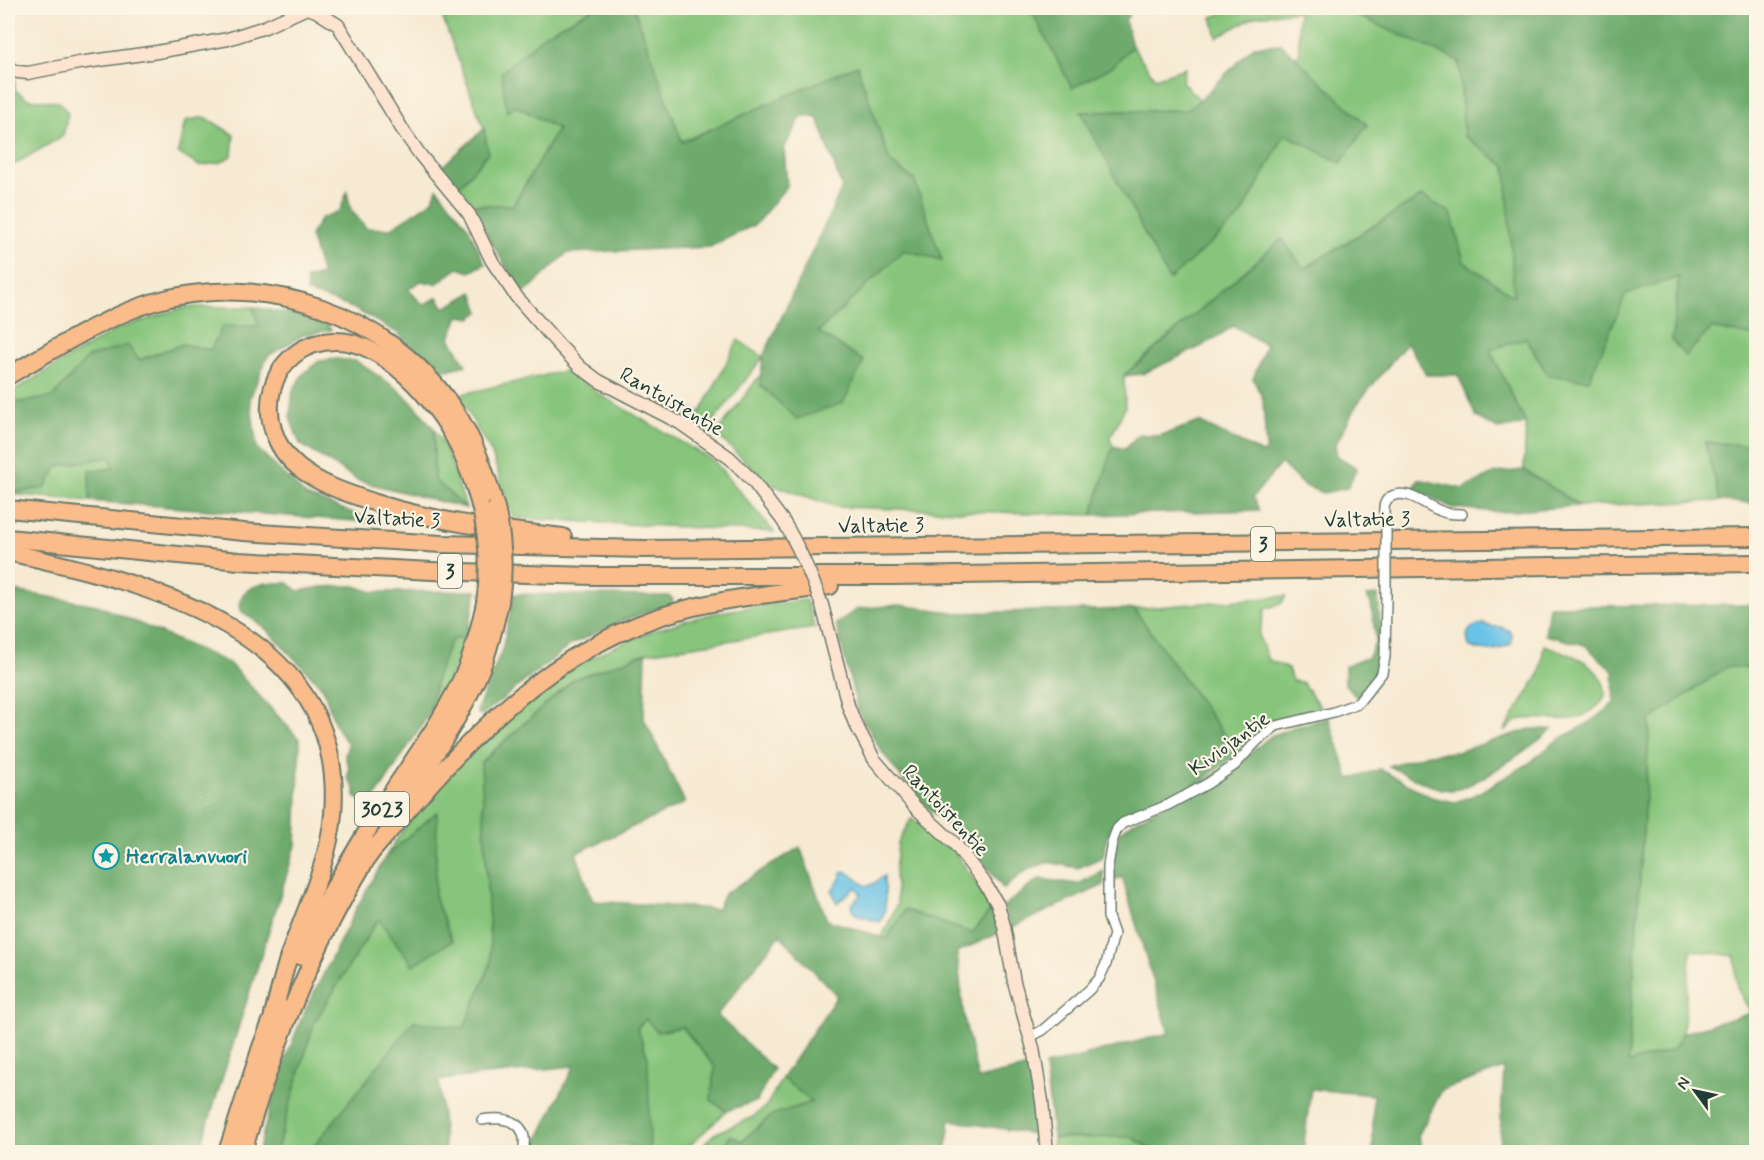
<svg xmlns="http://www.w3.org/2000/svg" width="1764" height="1160" viewBox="0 0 1764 1160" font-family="Mynerve,sans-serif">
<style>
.green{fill:#87c57c;stroke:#538158;stroke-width:1.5}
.forest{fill:#6daa6c;stroke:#467450;stroke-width:1.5}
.water{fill:#69c3e7;stroke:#44808e;stroke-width:1.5}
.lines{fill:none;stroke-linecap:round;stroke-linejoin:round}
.street-casing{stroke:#6b7a6c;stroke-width:12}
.secondary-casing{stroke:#6b7a6c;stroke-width:15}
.highway-casing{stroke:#6b7a6c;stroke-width:20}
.street{stroke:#fff;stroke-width:9}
.secondary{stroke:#fde4d0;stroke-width:12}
.highway{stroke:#f9bc8a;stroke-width:16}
.street-bridge-casing{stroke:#6b7a6c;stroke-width:12;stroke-linecap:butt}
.secondary-bridge-casing{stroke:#6b7a6c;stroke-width:15;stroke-linecap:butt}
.highway-bridge-casing{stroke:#6b7a6c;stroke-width:20;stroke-linecap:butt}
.street-bridge{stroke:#fff;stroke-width:9}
.secondary-bridge{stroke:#fde4d0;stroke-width:12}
.highway-bridge{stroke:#f9bc8a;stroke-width:16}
.labels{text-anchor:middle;stroke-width:4.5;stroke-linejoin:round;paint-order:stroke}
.shield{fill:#fcf5e5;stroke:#617469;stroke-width:1.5}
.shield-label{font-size:20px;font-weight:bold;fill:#1f3d34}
.street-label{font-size:21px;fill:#1f3d34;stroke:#fcf5e5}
.culture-label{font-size:21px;font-weight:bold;fill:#0d838f;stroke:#fcf5e5;text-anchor:start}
</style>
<rect width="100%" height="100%" fill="#fcf5e5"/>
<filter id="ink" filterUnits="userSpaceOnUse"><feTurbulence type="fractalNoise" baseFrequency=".0167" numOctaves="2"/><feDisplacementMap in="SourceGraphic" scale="12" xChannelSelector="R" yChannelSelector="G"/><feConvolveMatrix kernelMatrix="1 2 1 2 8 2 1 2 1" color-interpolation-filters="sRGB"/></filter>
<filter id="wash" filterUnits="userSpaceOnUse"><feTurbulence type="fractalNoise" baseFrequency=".008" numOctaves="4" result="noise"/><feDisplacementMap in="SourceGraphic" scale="24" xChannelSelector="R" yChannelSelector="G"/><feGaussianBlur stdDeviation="1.35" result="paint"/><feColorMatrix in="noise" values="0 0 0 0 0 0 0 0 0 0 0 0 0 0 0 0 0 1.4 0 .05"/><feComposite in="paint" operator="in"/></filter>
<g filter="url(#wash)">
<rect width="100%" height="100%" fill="#f7ead3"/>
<g class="green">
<path d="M439 8H594L545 34 507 112 516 106 558 129 513 205H469L455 191 488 153 484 129Z"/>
<path d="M634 8H1030L1072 88 1113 66 1132 46 1155 78 1185 68 1182 82 1200 100 1186 110 1081 112 1241 216 1285 134 1367 125 1294 57 1299 54 1298 11 1256 16 1217 37 1212 17 1237 8H1340L1459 61 1464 136 1506 166 1515 297 1464 262 1451 213 1422 196 1303 269 1282 239 1124 375 1125 407 1110 439 1113 446 1092 515 837 507 770 484 716 434 761 374V386L904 250 941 260 914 180 890 162 857 66 681 142Z"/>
<path d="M8 74 15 79V90L28 99 59 102 68 113 63 136 8 168Z"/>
<path d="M205 117 234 135 232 155 222 162 199 166 178 153 185 121Z"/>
<path d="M1679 277 1672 340 1685 355 1711 328 1756 337V446L1705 442 1720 501 1580 506 1524 470 1526 424 1490 350 1526 338 1548 375 1589 380 1625 294Z"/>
<path d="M185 307H253L259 326 211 350 183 344 139 360 88 357 53 397 8 404V394L117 329Z"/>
<path d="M738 340 763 357 707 430 655 400 701 412Z"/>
<path d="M568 370 602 396 714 461 774 532 513 518 492 454 458 395Z"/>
<path d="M434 429 447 450 466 508 434 479Z"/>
<path d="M110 457 114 468 89 471 90 501 8 494V461L14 458 13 492 45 488 58 466Z"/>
<path d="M1286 596 1282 603 1265 609 1259 636 1268 660 1288 668 1292 681 1302 682 1323 711 1272 721 1238 754 1134 609Z"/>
<path d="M806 600 815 628 646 653 574 679 481 762 491 963 464 1028 414 1021 314 1146 305 1152H276L314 1023 378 919 452 941 435 898 437 812 386 856C408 819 437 787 467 756 481 741 495 724 512 711 569 663 638 631 711 614 742 607 775 604 806 600Z"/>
<path d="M466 637 450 677 429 714C432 696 440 651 453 640 457 637 461 637 466 637Z"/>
<path d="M1544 645C1568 654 1597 659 1605 689 1609 703 1583 718 1571 719 1554 721 1536 716 1519 720 1514 722 1509 728 1504 731L1540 673Z"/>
<path d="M1727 667 1756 668V1038L1751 1013 1737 988 1735 956 1691 950 1683 1033 1673 1050 1628 1063 1650 720Z"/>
<path d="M911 819C917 822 923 824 929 827 953 843 977 885 992 909L972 933 905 910 887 939 882 937 897 904 895 872 898 843Z"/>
<path d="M646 1019 657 1032 682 1027 715 1067 711 1100 726 1111 683 1152H613L618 1142 631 1145 642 1152 648 1058 637 1028Z"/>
<path d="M782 1078 813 1102 772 1115 741 1141 730 1135 724 1152H696L714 1134 753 1117 767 1105Z"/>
<path d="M1132 1137 1156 1152H1052L1053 1138Z"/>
</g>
<g class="forest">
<path d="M594 8H634L682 142 857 65 890 162 914 180 942 260 904 250 818 332 864 361 843 403 797 419 760 385 763 357 842 188 818 118 802 116 784 148 787 186 756 224 710 247 567 253 523 295 469 205H513L558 129 517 106 507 112 501 73 545 34Z"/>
<path d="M1030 8H1134L1125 20 1132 46 1113 66 1072 88Z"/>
<path d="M1340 8H1756V337L1712 328 1685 356 1672 340 1679 277 1626 294 1589 380 1548 375 1526 338 1490 350 1526 424 1498 429 1476 417 1458 375H1427L1407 343 1357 404 1335 446 1337 456 1357 468 1347 488 1323 493 1303 485 1281 463 1253 497 1259 510 1092 515 1113 446 1125 449 1139 434 1159 436 1199 422 1262 453 1266 450 1263 399 1253 379 1266 345 1234 326 1202 346 1142 374 1124 376 1282 239 1304 269 1422 196 1451 213 1464 262 1514 296 1506 167 1464 136 1459 61Z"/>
<path d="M1281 44 1367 125 1341 163 1285 134 1241 216 1169 280 1081 112 1186 110 1200 100 1254 46Z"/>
<path d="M484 129 488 153 455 191 432 165H444Z"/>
<path d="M437 188 468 227 485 264 470 272 458 268 436 284 421 281 408 289 423 305 438 297 445 308 473 292 480 312 471 318 459 316 450 338 466 365 440 372 396 332 353 308 307 292 306 279 322 275 310 236 321 218 340 211 347 192 351 210 366 228 390 229 433 200Z"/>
<path d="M253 307 324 320 331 330 303 335 268 356 250 398 257 448 306 496 381 523 90 501 89 471 114 468 110 457 58 466 45 488 13 493 14 458 8 461V404L53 397 88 357 128 345 139 360 183 344 210 350 223 326H259Z"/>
<path d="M337 359 356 361 395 387 415 405 434 429V479L466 508 359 481 300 444 290 418 293 390 303 374 319 361Z"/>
<path d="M1705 442 1756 446V503L1720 501Z"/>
<path d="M1524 470 1580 506 1499 512 1453 508 1413 489 1419 479 1463 489 1495 473Z"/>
<path d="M266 583H288L299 591 321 587 345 586H355L373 592 477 591 466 637 456 638 450 642 437 676 429 714 373 801H362L355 797V789L348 778 349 767 345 756 348 744 336 727 323 688 265 628 241 611C237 592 250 587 266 583Z"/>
<path d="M8 590 97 605 229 663 300 740 296 845 199 1152H8Z"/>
<path d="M514 594 668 596 673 599 672 604 621 621 572 644 482 715 478 714 477 710 502 650Z"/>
<path d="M1378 595 1382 650 1377 670 1357 698 1345 684V666L1369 657 1376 641 1371 603 1366 596Z"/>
<path d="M899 605 959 613 1134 609 1238 754 1184 792 1119 819 1107 837 1103 857 1078 868 1048 862 1025 871 1004 889 968 844 916 797 882 752 858 711 836 624 857 609Z"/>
<path d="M1756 605V668L1727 667 1650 720 1628 1063 1673 1050 1683 1033 1751 1013C1754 1027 1759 1040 1753 1053L1756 1054V1152H1501L1499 1150 1504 1068 1442 1090 1418 1136 1424 1152H1373V1095L1311 1089 1303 1151 1300 1152H1156L1132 1137 1053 1138 1045 1066 1169 1033 1122 877 1111 882 1113 856 1119 833 1130 824 1248 755 1271 736 1294 727 1329 718 1349 779 1380 769 1431 797 1455 802 1475 795 1528 764 1556 741 1589 723 1614 703 1613 671 1585 645 1545 635 1549 606Z"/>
<path d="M646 653 644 719 685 803 576 853 593 901 717 909 724 894 800 847 827 920 887 939 905 910 972 933 992 909 999 933 957 952 964 1018 978 1079 1029 1067 1039 1135 950 1120 946 1152H724L730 1135 742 1141 772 1115 812 1102 782 1078 837 996 780 935 717 1015 773 1069 757 1101 726 1111 711 1100 715 1067 683 1027 657 1032 646 1019 637 1028 648 1058 650 1147 642 1152 631 1145 618 1143 613 1152H532L574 1066 439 1080 445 1152H305L314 1146 414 1021 464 1028 491 963 481 763 574 679Z"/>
<path d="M1530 729H1552C1537 743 1469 792 1450 790 1429 788 1408 775 1389 766L1428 754 1457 752Z"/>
<path d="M437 812 435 898 452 941 413 965 378 919 314 1023 276 1152H258L278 1078 302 1017 357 907 386 856Z"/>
<path d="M1104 871V885L1010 928 1004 906 1039 879 1078 884Z"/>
</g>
<g class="water">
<path d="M1484 624 1492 627H1500L1508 630 1512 635 1511 644C1498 651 1482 653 1469 646 1464 631 1470 626 1484 624Z"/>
<path d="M846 871 866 886 873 884 884 876C884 892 889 907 880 922L857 915 852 910V905L861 894 856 887 837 903 832 890 840 879 842 872Z"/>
</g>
</g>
<g filter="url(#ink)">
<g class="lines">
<defs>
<g id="street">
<path d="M1386 523C1384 515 1381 503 1390 497 1409 486 1429 510 1447 513 1452 514 1457 514 1462 514"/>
<path d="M1030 1037 1043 1030 1089 990 1099 979 1106 964 1114 934 1108 917V866L1112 842 1117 829 1123 823 1168 805 1207 784 1235 765 1257 741 1276 726 1334 712 1358 703 1382 673 1385 657 1386 600"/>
<path d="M482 1120C507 1116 530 1122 523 1152"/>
</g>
<g id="secondary">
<path d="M8 68 18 72 28 73 79 63 157 52 228 39 265 27 307 8 316 11 338 25 404 132 421 156 469 214 492 261 515 295 558 344 580 367 599 381 680 423 730 458 752 480 783 521"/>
<path d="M822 605 848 705 854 721 874 759 915 807 955 844 984 882 998 905 1004 926 1014 982 1033 1048 1042 1101 1047 1152"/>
</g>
<g id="highway">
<path d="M8 376C55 349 102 318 154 302 263 270 389 313 453 408 474 438 486 473 496 508"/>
<path d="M480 505C474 483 466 462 456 441 436 401 384 341 336 341 267 341 248 426 298 467 320 485 349 494 376 503 437 522 500 530 563 537"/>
<path d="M8 509 244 532 442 544 644 549 1756 537"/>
<path d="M8 538 239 561 432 571 592 576H894L1756 563"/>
<path d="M8 552C147 583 348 631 333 814 329 862 306 908 290 953 283 973 279 994 273 1014"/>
<path d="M406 799C434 756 464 712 483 664 491 644 495 623 500 602"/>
<path d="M369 855C458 751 543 647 682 610 730 597 781 593 830 586"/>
<path d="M299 956C324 902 354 851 386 801 414 758 446 716 466 669 475 648 480 625 485 603"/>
<path d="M227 1152 261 1047 278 1004"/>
<path d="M243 1152C274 1045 314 940 375 846"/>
</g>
</defs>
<use href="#street" class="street-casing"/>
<use href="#secondary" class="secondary-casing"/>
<use href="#highway" class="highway-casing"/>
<use href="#street" class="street"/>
<use href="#secondary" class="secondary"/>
<use href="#highway" class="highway"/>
<defs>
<path id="street-bridge" d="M1386 600V523"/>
<path id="secondary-bridge" d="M783 521C800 548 811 575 822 605"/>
<g id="highway-bridge">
<path d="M480 505C488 537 490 570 485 603"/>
<path d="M496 508C503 539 505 570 500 602"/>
</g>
</defs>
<use href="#street-bridge" class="street-bridge-casing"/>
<use href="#secondary-bridge" class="secondary-bridge-casing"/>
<use href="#highway-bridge" class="highway-bridge-casing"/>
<use href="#street-bridge" class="street-bridge"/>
<use href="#secondary-bridge" class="secondary-bridge"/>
<use href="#highway-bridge" class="highway-bridge"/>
</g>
</g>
<defs>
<symbol id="sight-ring" viewBox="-11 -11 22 22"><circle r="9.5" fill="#fcf5e5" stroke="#0f9aa8" stroke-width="1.5"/><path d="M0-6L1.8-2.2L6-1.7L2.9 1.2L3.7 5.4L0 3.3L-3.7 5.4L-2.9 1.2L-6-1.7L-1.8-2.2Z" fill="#0f9aa8"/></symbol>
</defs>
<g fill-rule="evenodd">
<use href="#sight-ring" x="91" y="841" width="30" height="30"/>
</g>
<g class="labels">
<g class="shield">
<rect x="1251" y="527" width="24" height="34" rx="4.5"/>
<rect x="438" y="554" width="24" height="34" rx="4.5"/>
<rect x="355" y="792" width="54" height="34" rx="4.5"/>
</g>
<g class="shield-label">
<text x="1263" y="551">3</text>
<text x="450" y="578">3</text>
<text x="382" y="816">3023</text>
</g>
<g class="street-label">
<text transform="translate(672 401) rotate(30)" y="7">Rantoistentie</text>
<text transform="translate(397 518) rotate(3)" y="7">Valtatie 3</text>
<text transform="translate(1367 519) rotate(-1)" y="7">Valtatie 3</text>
<text transform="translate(881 525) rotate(-1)" y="7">Valtatie 3</text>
<text transform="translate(1229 743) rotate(-36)" y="7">Kiviojantie</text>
<text transform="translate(946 810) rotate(47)" y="7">Rantoistentie</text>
</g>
<g class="culture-label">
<text x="126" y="863">Herralanvuori</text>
</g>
</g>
<rect width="1764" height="1160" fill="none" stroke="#fcf5e5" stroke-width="30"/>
<g transform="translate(1695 1091) rotate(303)" stroke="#fcf5e5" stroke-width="4.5" paint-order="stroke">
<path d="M0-4.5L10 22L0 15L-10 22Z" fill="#1f3d34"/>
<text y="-9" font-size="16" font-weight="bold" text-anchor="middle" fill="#1f3d34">N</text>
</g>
</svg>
